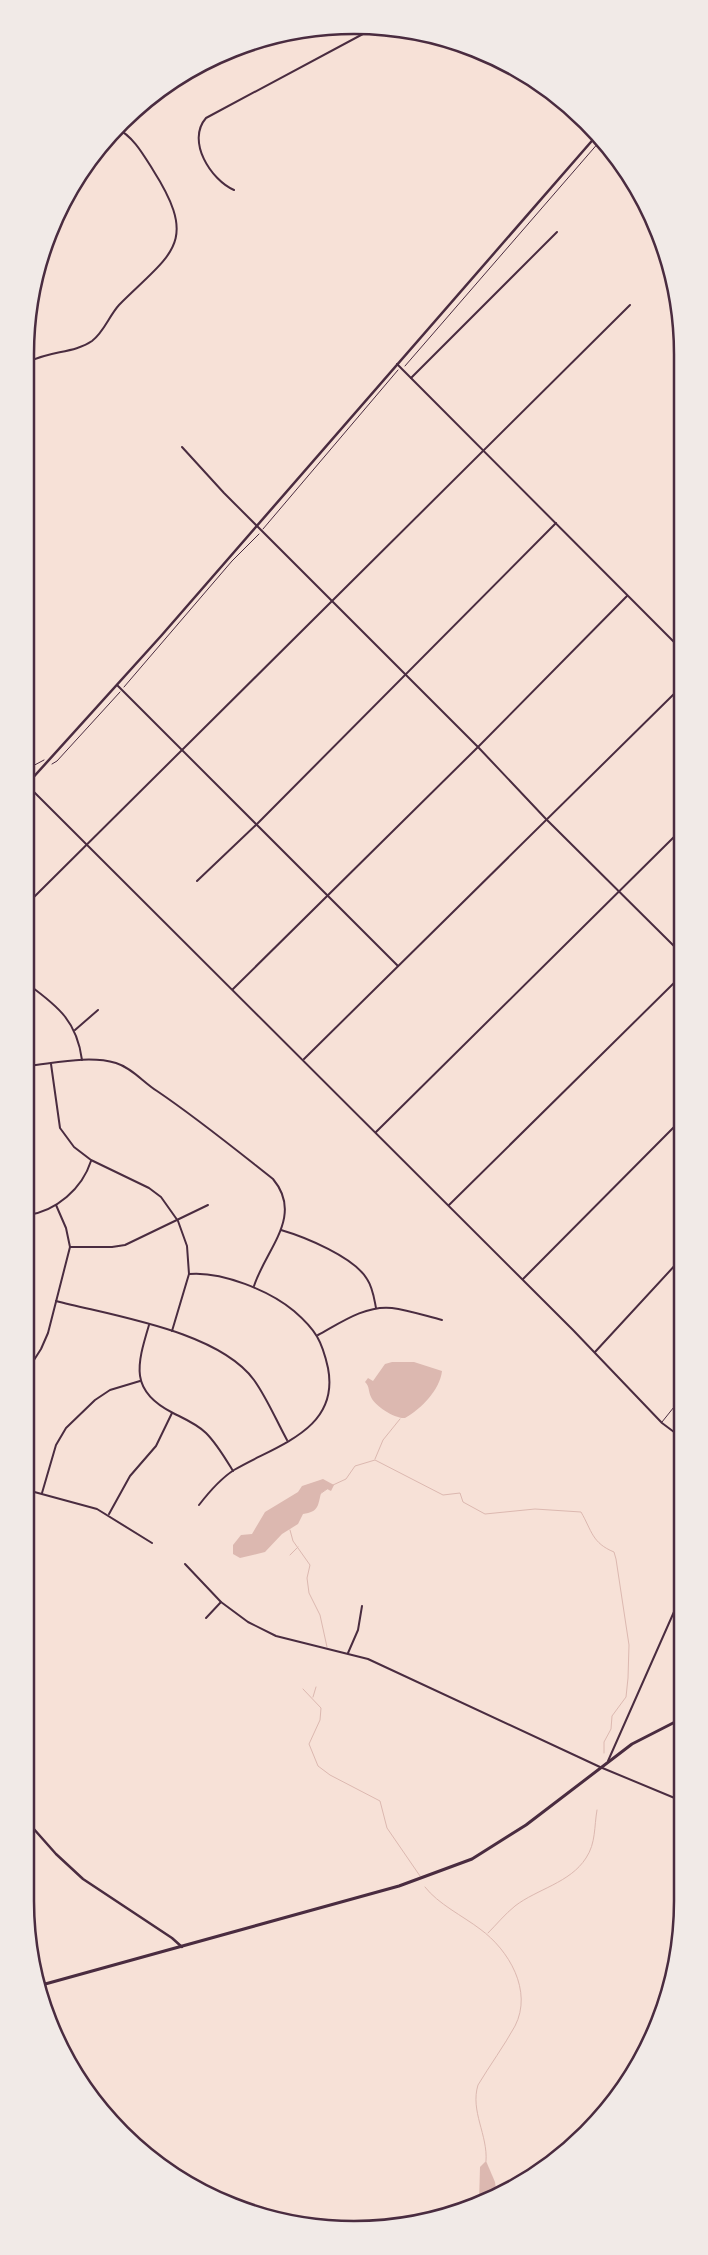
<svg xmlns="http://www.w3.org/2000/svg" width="708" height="2255" viewBox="0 0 708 2255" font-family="'Varela Round',sans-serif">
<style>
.water{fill:#dcb8b0}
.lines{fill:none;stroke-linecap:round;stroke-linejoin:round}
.stream{stroke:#dcb8b0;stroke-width:1}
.path{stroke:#4a2c40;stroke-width:1}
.service{stroke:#4a2c40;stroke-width:1}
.minor{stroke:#4a2c40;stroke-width:2}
.tertiary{stroke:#4a2c40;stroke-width:2.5}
.primary{stroke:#4a2c40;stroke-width:3}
.rim{fill:none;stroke:#4a2c40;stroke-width:2.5}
</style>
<rect width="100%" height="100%" fill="#f7e1d7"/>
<g class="water">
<path d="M392 1362H414L442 1371C440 1390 421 1409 405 1418 395 1419 375 1406 371 1397 368 1391 370 1387 365 1382L368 1378 373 1381 385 1364Z"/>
<path d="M323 1479 334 1485 331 1491 327 1489 321 1493C318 1505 319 1512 303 1514L298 1524 282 1534 265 1552 240 1558 233 1554V1545L241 1535 252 1534 265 1512 298 1492 302 1486Z"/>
<path d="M486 2161 495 2182 497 2197 479 2204 480 2167Z"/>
</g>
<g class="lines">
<g class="stream">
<path d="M375 1459 383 1440 400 1419"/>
<path d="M333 1485 346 1479 355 1466 375 1460 443 1495 460 1493 463 1502 485 1514 535 1509 581 1512C592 1531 592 1543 614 1552L616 1559 629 1645 628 1678 626 1697 612 1716 611 1729 604 1742V1753"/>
<path d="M320 1494 327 1489"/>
<path d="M290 1530 293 1541 310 1565 307 1578 309 1593 320 1615 327 1647"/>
<path d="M290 1555 298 1547"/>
<path d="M303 1689 321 1708 320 1720 309 1744 318 1766 330 1775 380 1801 387 1828 420 1876"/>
<path d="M313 1697 316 1687"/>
<path d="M425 1887C438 1904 463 1916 480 1929 509 1950 533 1991 515 2026 504 2046 490 2065 478 2085 470 2111 488 2135 486 2161"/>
<path d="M488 1933C497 1924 505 1914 515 1906 537 1889 570 1883 586 1858 596 1843 594 1827 597 1810"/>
</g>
<g class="path">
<path d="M405 366 600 141"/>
<path d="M263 529 398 370"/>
<path d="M124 687 232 561 259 534"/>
<path d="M52 764 57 761 120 692"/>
<path d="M29 768 44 760"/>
</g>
<path class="service" d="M662 1422 678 1402"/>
<g class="minor">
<path d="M234 190C211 180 186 141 206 118L376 27"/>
<path d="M31 361C50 351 75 353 92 341 104 332 109 316 119 305 171 253 200 244 153 170 143 154 133 136 116 128"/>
<path d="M397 364 679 647"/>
<path d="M411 378 557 232"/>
<path d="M182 447 224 493 478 747 546 819 679 951"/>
<path d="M117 685 398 966"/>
<path d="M29 787 573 1330 662 1423 678 1435"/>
<path d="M197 881 257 824 556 523"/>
<path d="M29 902 630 305"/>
<path d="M29 985C59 1007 77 1022 82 1060"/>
<path d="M233 989 478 747 627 596"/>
<path d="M75 1030 98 1010"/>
<path d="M304 1059 679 689"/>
<path d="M51 1064 60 1128 74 1147 91 1160 149 1188 161 1197 178 1221 187 1246 189 1274 172 1331"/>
<path d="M28 1066C56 1063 89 1055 116 1063 132 1068 143 1082 157 1091 197 1118 235 1149 273 1179 304 1216 266 1249 254 1286"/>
<path d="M376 1132 679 832"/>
<path d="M449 1205 679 978"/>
<path d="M28 1215C56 1211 82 1189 91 1161"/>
<path d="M281 1230C305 1237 354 1257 367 1279 373 1288 374 1298 376 1308"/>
<path d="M70 1247H112L125 1245 208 1205"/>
<path d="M189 1274C222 1271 270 1291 294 1311 316 1330 322 1341 328 1368 340 1430 276 1445 234 1470 220 1479 209 1492 199 1505"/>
<path d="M523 1279 678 1123"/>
<path d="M56 1301C113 1316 218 1331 254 1380 267 1398 276 1420 287 1440"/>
<path d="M149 1325C137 1365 129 1391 173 1413 185 1419 197 1424 206 1433 217 1444 225 1458 233 1471"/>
<path d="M318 1335C340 1323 365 1305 392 1308 408 1310 426 1316 442 1320"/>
<path d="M595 1352 678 1262"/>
<path d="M27 1371 41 1349 48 1333 70 1247 66 1228 56 1205"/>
<path d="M27 1490 97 1509 152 1543"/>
<path d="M42 1493 56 1445 66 1428 95 1400 110 1390 140 1381"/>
<path d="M109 1514 130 1476 156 1446 172 1413"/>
<path d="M185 1564 221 1602 248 1622 276 1636 368 1659 600 1767 677 1799"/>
<path d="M206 1618 221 1602"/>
<path d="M348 1653 358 1630 362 1606"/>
<path d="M608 1761 677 1605"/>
</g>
<g class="tertiary">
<path d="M29 782 161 636 597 135"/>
<path d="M25 1819 56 1854 83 1879 172 1938 182 1947"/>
</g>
<path class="primary" d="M38 1986 399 1886 472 1859 526 1825 632 1744 677 1721"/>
</g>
<path d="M0 0H708V2255H0ZM354 34H354A320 320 0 0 1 674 354V1901A320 320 0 0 1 354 2221H354A320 320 0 0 1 34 1901V354A320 320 0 0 1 354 34Z" fill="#f1eae7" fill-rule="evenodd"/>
<path class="rim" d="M354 34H354A320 320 0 0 1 674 354V1901A320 320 0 0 1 354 2221H354A320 320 0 0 1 34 1901V354A320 320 0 0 1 354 34Z"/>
</svg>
